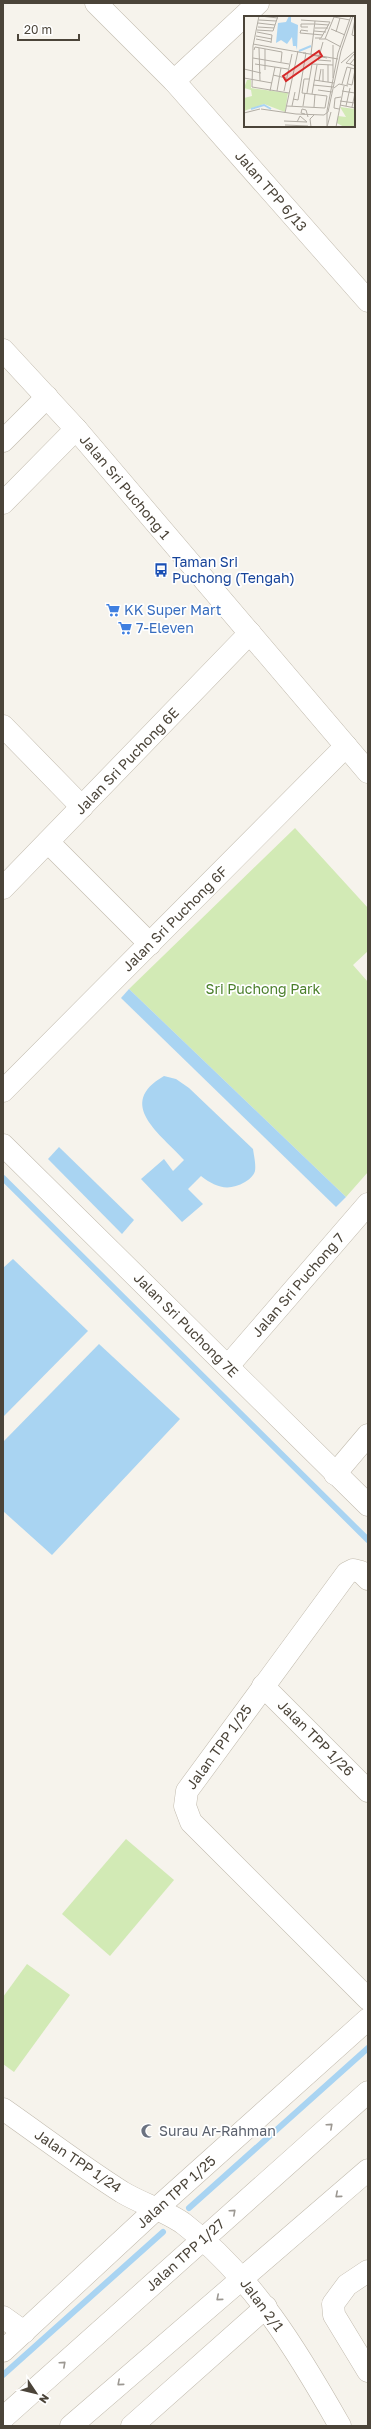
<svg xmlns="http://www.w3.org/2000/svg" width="371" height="2429" viewBox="0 0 371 2429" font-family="'Golos Text',sans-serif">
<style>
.green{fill:#d2eab5}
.water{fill:#a9d4f2}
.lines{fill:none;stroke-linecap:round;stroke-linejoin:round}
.stream{stroke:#a9d4f2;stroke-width:6}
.minor-casing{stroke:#c2bbae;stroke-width:23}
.minor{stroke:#fff;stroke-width:22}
.oneway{stroke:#9c9892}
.labels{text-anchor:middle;stroke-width:3.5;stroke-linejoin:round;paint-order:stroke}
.street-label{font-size:14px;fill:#4b4439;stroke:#fff}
.transit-label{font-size:14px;fill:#164399;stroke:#fff;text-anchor:start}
.shop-label{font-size:14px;fill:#366cbe;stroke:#fff;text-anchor:start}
.park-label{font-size:14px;fill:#4a7f2a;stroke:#fff}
.worship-label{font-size:14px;fill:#5b616d;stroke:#fff;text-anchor:start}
.inset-river{fill:none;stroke:#a9d4f2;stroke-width:2}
.inset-road{fill:none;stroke:#b2ada4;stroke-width:1}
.view{fill:#d62828;fill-opacity:0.15;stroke:#d62828;stroke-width:2}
.inset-edge{fill:none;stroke:#4b4439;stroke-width:2}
</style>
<rect width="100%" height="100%" fill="#f6f3ec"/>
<g class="green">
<path d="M295 828 368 908V951L353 965 368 982V1172L346 1197 129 989Z"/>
<path d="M126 1839 174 1880 110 1956 62 1914Z"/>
<path d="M27 1964 70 1995 14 2072 3 2064V1997Z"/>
</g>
<g class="water">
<path d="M129 989 346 1197 336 1207 121 998Z"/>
<path d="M164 1076 176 1079 189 1088 253 1149C254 1156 256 1164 255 1171 254 1175 249 1180 245 1182 228 1192 215 1187 201 1176L188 1189 203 1204 182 1222 141 1179 164 1159 173 1171 184 1160C161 1134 115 1104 164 1076Z"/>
<path d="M59 1147 134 1220 122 1234 48 1159Z"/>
<path d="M13 1259 88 1331 3 1417V1268Z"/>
<path d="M99 1344 180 1419 52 1555 3 1511V1442Z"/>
</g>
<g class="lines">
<g class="stream">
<path d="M3 1178 368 1540"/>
<path d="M189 2208 368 2048"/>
<path d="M3 2375 163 2232"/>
</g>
<defs>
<g id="minor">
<path d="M96 3 174 81 368 301"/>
<path d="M174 81 258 3"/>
<path d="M3 350 76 429 368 772"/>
<path d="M3 441 47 397"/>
<path d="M3 503 76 429"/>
<path d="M3 726 82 807"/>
<path d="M48 842 150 944"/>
<path d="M3 888 250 633"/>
<path d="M3 1091 346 746"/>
<path d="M3 1145 368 1505"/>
<path d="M228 1366 368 1204"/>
<path d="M335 1474 368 1435"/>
<path d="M368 1579 361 1572 353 1570 347 1573 187 1791 185 1806 191 1822 368 1999"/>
<path d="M263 1686 368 1791"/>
<path d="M3 2109C43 2137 81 2166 122 2192 142 2204 166 2211 184 2224 253 2277 298 2352 340 2426"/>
<path d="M368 2271 347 2285 333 2304 334 2315 368 2371"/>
<path d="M3 2317 24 2332"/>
<path d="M3 2351 155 2210 368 2019"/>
<path d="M3 2418 368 2092"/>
<path d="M71 2426 368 2170"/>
<path d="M132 2426 266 2307"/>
</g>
</defs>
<use href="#minor" class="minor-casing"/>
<use href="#minor" class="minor"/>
</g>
<defs><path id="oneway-chevron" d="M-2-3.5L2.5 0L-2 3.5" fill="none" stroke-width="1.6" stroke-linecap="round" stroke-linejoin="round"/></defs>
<g class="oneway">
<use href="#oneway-chevron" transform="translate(330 2126) rotate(-42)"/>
<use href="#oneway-chevron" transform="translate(338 2195) rotate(139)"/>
<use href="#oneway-chevron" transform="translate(233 2212) rotate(-42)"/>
<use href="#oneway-chevron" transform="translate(219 2298) rotate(139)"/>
<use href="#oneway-chevron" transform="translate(63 2364) rotate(-42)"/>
<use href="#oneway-chevron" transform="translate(120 2383) rotate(139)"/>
</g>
<defs>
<symbol id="bus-bare" viewBox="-9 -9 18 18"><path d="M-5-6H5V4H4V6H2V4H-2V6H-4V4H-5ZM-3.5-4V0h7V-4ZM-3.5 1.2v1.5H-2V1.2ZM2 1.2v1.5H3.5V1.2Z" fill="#1a4fb4" stroke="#fff" stroke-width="2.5" paint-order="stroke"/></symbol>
<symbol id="supermarket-bare" viewBox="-9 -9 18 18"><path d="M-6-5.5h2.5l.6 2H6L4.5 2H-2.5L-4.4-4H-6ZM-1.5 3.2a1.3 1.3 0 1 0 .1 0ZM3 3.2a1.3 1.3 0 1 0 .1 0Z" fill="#3f7fe0" stroke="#fff" stroke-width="2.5" paint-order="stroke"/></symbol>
<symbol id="mosque-bare" viewBox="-9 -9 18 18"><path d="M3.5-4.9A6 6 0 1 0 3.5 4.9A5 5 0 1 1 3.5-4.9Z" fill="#6b7280" stroke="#fff" stroke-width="2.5" paint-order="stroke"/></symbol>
</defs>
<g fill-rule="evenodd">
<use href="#bus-bare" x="151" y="560" width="20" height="20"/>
<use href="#supermarket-bare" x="103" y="600" width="20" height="20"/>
<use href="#supermarket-bare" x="115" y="618" width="20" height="20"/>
<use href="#mosque-bare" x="138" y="2121" width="20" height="20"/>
</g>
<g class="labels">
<g class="street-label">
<text transform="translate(271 191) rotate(49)" y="5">Jalan TPP 6/13</text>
<text transform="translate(125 487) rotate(50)" y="5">Jalan Sri Puchong 1</text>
<text transform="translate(127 761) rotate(-46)" y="5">Jalan Sri Puchong 6E</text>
<text transform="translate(175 919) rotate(-45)" y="5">Jalan Sri Puchong 6F</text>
<text transform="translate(298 1285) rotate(-49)" y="5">Jalan Sri Puchong 7</text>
<text transform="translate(186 1325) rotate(45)" y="5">Jalan Sri Puchong 7E</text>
<text transform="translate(316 1738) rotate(45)" y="5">Jalan TPP 1/26</text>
<text transform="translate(219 1747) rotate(-54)" y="5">Jalan TPP 1/25</text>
<text transform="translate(78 2161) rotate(34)" y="5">Jalan TPP 1/24</text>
<text transform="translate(176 2192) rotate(-42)" y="5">Jalan TPP 1/25</text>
<text transform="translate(185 2255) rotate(-42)" y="5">Jalan TPP 1/27</text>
<text transform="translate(262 2305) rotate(53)" y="5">Jalan 2/1</text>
</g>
<g class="transit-label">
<text x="172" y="567">Taman Sri<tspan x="172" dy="16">Puchong (Tengah)</tspan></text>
</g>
<g class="shop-label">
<text x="124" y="615">KK Super Mart</text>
<text x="136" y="633">7-Eleven</text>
</g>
<g class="park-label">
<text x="263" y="994">Sri Puchong Park</text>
</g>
<g class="worship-label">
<text x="159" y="2136">Surau Ar-Rahman</text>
</g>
</g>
<g transform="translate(244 16)">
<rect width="111" height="111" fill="#f6f3ec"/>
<path d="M3 64H7V72L44 77 41 96 20 88 0 95V82L8 80 7 74 0 72ZM96 91 111 93V111H100L93 107 94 100 102 101Z" fill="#d2eab5"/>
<path d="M45 0 47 1V6L54 9 53 34 52 30H49L48 21 43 28 37 24 32 27 34 7 42 6Z" fill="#a9d4f2"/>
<path class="inset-river" d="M55 35 67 30M7 93 20 89 27 93"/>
<path class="inset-road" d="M16 0 34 2M111 3 108 19 111 20M15 4 32 5M57 4 86 6 77 22H71M14 7 31 9M71 8 85 9M14 11 30 12M64 11H57V8H70M71 12H84M87 13 101 19M13 14 29 15 34 0M64 15 57 14 56 17 79 19M70 15 82 16M13 16 28 19 27 27M92 16 96 2M12 20 28 23M12 23 27 26M75 23H82L97 31M81 23 90 1 106 4M79 26 74 44 87 45M9 28 94 43M15 32 16 65M21 33V54M10 34 11 31 38 36 37 46M67 38 71 5M68 39 83 42M9 42 45 48M111 42 106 48 111 50M97 47 111 35M11 48 44 53M106 48 102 47 111 37M84 49V66M0 53 17 57M29 59 42 62M0 62 28 67M89 62V29M65 63H60L58 77 83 80M70 64 90 67M75 65 77 53M79 66V53M98 68 103 51 111 53M104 68 108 69 111 54M69 69 89 71M103 69 107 52M8 71 9 30 15 0M8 71 45 77M90 72 95 68 104 70M74 74 88 76M26 75 31 51M33 75 37 52M40 75 48 38M98 75 111 77M63 77 68 48 89 49M68 78 73 49M49 83 54 84 62 37H59M96 85 111 87M96 89 111 92M43 90 81 92 83 80M48 90 51 76M59 90 61 77M102 90 106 72M70 91 71 78M108 91 111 77M17 93 52 98 80 99 84 96 97 35 109 0M95 93 90 92 91 82 97 81M0 97 16 93M41 97 54 35M61 98 57 97 58 93 62 94 64 101M40 105 63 106M53 106 56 100 63 106M41 109 64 110M67 111 66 103 70 99M83 111 87 96M83 111V95L94 37 107 0M92 111 100 70"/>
<path class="view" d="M75 35 78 40 42 65 39 60Z"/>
<rect width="111" height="111" class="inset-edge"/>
</g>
<rect width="371" height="2429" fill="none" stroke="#4b4439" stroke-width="8"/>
<g transform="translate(36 2393) rotate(125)" stroke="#ffffff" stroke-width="3" paint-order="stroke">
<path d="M0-3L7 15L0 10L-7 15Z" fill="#4b4439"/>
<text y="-6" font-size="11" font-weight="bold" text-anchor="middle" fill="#4b4439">N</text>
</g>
<path d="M18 34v6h61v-6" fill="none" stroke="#4b4439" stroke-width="2"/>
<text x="24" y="34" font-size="12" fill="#4b4439" stroke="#ffffff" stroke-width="3" paint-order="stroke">20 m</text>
</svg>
